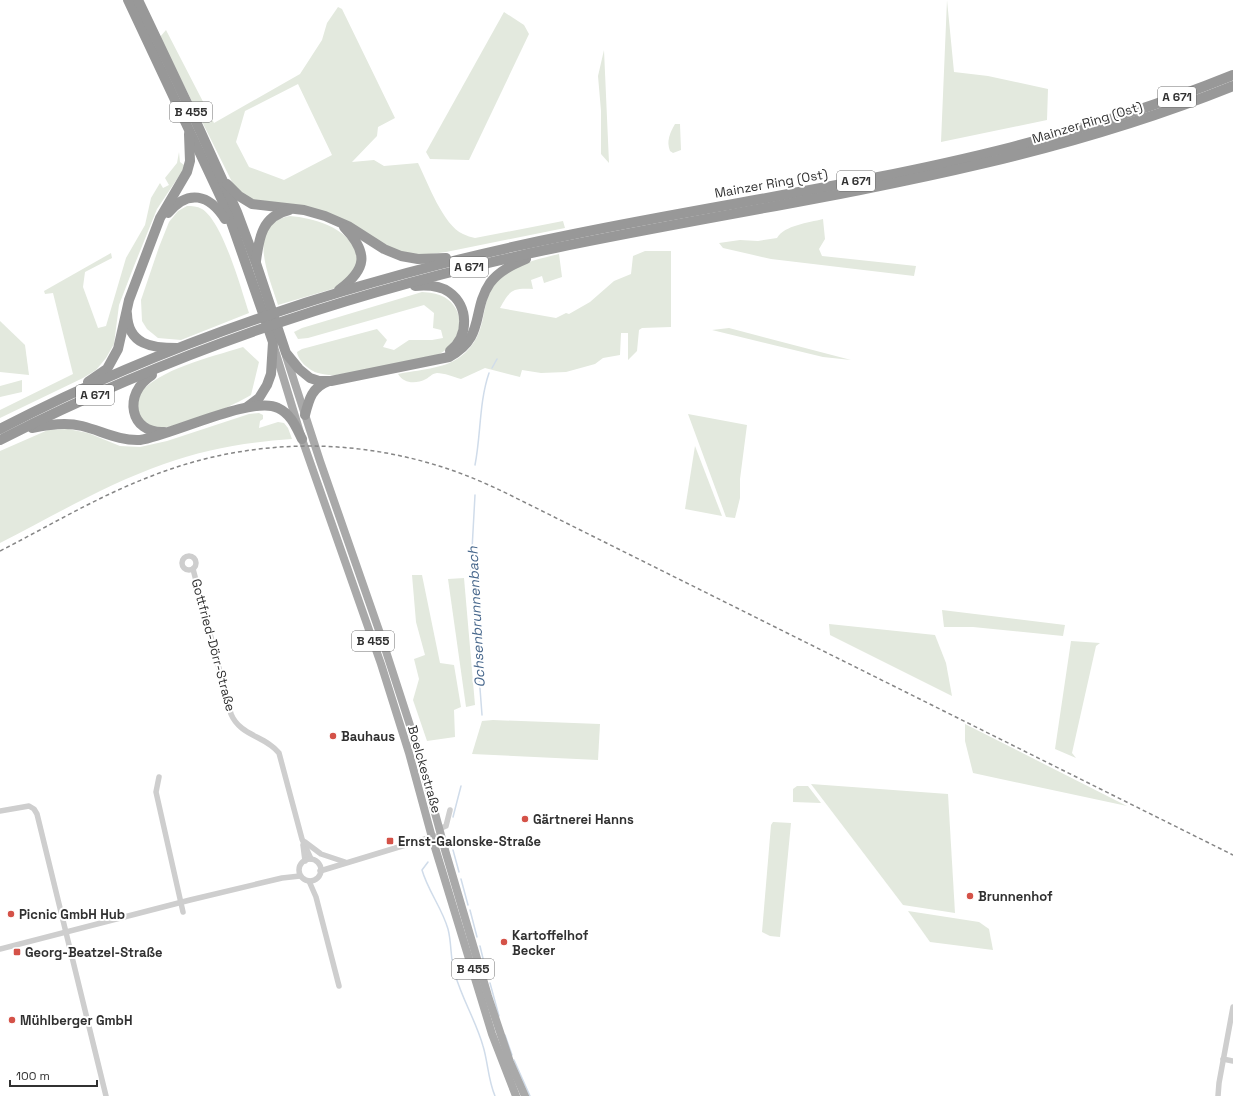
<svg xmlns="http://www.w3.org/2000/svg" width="1233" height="1096" viewBox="0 0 1233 1096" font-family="'Space Grotesk',sans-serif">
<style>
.green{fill:#e3e9de;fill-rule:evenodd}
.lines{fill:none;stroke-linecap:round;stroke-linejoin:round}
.stream{stroke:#d0dcea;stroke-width:1.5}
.street{stroke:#cecece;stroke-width:5.5}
.primary{stroke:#a9a9a9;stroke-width:8}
.highway{stroke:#989898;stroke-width:10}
.rail{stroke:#868686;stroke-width:1.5;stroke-dasharray:4 3;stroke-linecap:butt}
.poi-dot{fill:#d45248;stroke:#fff;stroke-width:1.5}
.labels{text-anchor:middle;stroke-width:4;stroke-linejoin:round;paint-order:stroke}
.shield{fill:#fff;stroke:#6f6f6f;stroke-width:1}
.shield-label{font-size:12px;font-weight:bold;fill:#313131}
.street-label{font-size:13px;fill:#313131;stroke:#fff}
.poi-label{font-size:13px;font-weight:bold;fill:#313131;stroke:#fff;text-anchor:start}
.water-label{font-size:14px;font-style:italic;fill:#47678c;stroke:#fff}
</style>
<rect width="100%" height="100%" fill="#fff"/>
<g class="green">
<path d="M947 0 954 72 988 76 1048 89 1047 120 941 142Z"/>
<path d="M338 7 342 9 395 118 378 127 377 136 352 162 374 160 384 166 418 163C428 183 443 225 463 234 467 236 471 237 475 238L563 221 565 228 446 252 423 255 405 253 389 249 353 226 256 203 236 190 160 37 166 30 214 123 300 74 322 40 327 23ZM298 84 332 155 284 180 249 167 236 142 245 111Z"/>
<path d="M504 12 524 25 529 34 469 160 430 159 426 152Z"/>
<path d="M604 50 609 163 601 154V111L598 76Z"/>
<path d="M675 124H680L681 150 673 153 670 151C666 141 670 133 675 124Z"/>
<path d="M179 152 180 162 184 165 183 170 157 209 134 266 119 305 114 344 106 358 96 370 83 378 0 418V410L73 374 53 293 45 294 44 291 111 253 112 258 85 272 83 287 98 328 106 326 126 258 145 225 151 198 160 183 163 188 169 185 165 178 177 163Z"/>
<path d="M187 206C192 206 197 206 202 209 223 222 241 289 249 313L181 340 158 338 147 329 142 321 141 300 159 247 169 222 178 211Z"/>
<path d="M290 216C313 218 348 227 356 253 358 258 357 264 357 269L339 287 278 305C270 278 244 224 290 216Z"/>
<path d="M823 219 825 239 819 249 822 256 916 266 914 276 771 259 723 248 719 243 740 240 758 241 777 238C785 225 808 223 823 219Z"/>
<path d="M645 251H671V327L642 328 639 330 637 351 628 360V333H621L620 355 603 358 595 364 566 372 541 373 522 370 520 377 485 368 461 379C454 377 444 373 437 373 431 374 430 377 426 379 416 384 404 384 398 374 417 370 444 369 460 357 493 333 476 299 500 278 517 263 539 259 559 254L562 277 544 283 542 276 531 280 533 289C512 288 510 290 500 308L556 318 566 313 569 314 590 302 614 281 631 274 633 256Z"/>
<path d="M422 292C437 293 450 296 457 311 464 327 455 345 441 353 427 362 406 362 391 365 373 368 354 373 336 375 331 376 323 374 318 373 310 371 298 361 297 352L302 349 377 329 387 340 383 347 394 350 409 340H432L443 338 441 330 433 328 434 313 424 305 308 338 298 339 294 332 302 328Z"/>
<path d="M0 321 25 345 29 375 0 372Z"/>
<path d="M729 328 851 360 823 357 712 330Z"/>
<path d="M243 347 259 362 251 395C233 406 175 432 154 427 149 426 143 420 139 417L137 396C160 368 209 358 243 347Z"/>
<path d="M22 380V392L0 397V386Z"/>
<path d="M259 413 263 415V419L260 421 259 428 278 422 284 423 288 428 292 439C248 442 205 449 164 464 107 484 53 516 0 543V451L48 430 68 429 88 433 120 446 140 447 167 441 249 414Z"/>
<path d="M688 414 747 425 740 479V498L735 518 726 517Z"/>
<path d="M695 446 722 516 685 509Z"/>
<path d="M412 575H422L440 663 454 665 461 707 454 710 455 737 427 741 413 700 419 679 414 659 425 655 416 622Z"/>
<path d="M464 578 475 705 466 707 448 579Z"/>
<path d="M942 610 1065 625 1063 636 973 627H944Z"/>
<path d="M829 624 935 635 946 663 952 696 830 635Z"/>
<path d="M1071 641 1100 643 1096 646 1072 753 1076 758 1055 749Z"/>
<path d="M493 720 600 724 598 760 472 754 482 721Z"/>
<path d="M965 724 1127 806 973 773 965 741Z"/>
<path d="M811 784 948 794 955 913 903 905Z"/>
<path d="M797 786H808L821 803 793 802V789Z"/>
<path d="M773 822 791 823 780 937 770 936 762 932 771 825Z"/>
<path d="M908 911 979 922 989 929 993 950 930 942Z"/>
</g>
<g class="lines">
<g class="stream">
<path d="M492 368 497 359"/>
<path d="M475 465C481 435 479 402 489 373"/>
<path d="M475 495 471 568 482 715"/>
<path d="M453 817 461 786"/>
<path d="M453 850 459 872"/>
<path d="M428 862 422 870C428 891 442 908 448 929 452 944 450 960 455 974 462 999 476 1021 483 1046 488 1062 488 1080 495 1096"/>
<path d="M461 879 468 905"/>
<path d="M470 910 477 937"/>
<path d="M480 946 487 975"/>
<path d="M490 983 499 1016"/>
<path d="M505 1035 512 1055"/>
<path d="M514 1060 530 1096"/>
</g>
<g class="street">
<circle cx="189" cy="563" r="7"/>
<path d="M193 569 231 714C240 736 266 736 279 753L302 839 311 859"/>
<path d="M159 777 156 792 183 912"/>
<path d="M0 811 29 806 34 809 37 814 106 1096"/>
<path d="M439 829 446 826 450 810"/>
<path d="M305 842 321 854 345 862"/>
<path d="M303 845 305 861"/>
<path d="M413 845 436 839"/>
<circle cx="310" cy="870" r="11"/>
<path d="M320 871 435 836"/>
<path d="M309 881 316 897 339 986"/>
<path d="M0 949 190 900 282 878 300 876"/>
<path d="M1223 1059 1233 1061"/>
<path d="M1218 1096 1219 1083 1233 1007"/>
</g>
<g class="primary">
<path d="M274 347 302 439 381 664 409 753 433 841 492 1034 516 1096"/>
<path d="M286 356 320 461 382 639 418 750 445 850 488 996 510 1062 525 1096"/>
</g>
<g class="highway">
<path d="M128 0 228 213 273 342 271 374 267 385 259 398 247 407"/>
<path d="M138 0 197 124 237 212 256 263 286 353 299 369 310 378 319 381H331L449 357C486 337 471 311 490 283 499 271 512 265 526 259"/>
<path d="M227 184 239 196 252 204 304 210 325 216 348 226 384 249 401 256 418 259 446 258"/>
<path d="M168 213C188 189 209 194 225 219"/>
<path d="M256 261C259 238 262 216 289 210"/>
<path d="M415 286C426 285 439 285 449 292 469 306 469 336 450 351"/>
<path d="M339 290C367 269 369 253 344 227"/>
<path d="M127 314C128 345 152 348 177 348"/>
<path d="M152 375C122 394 130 434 164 432"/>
<path d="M88 382 107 369 118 349 129 300 160 218 187 172 190 161 189 134"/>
<path d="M305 415C309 399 312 387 329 381"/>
<path d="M32 428C49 425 65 422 82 426 102 431 119 441 140 440 172 435 253 395 278 408 291 414 296 427 302 439"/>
<path d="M0 429C178 336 378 273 574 234 720 204 867 184 1012 147 1087 128 1161 104 1233 75"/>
<path d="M0 440C174 351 363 288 555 248 785 200 1013 175 1233 86"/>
</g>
<path class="rail" d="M0 551C49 526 97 497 149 477 242 440 343 436 439 466 465 474 490 485 514 497L1233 855"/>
</g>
<g class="poi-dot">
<circle cx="333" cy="736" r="4"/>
<circle cx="525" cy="819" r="4"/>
<rect x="386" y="837" width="8" height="8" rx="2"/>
<circle cx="970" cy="896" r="4"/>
<circle cx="11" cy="914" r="4"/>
<circle cx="504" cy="942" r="4"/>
<rect x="13" y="948" width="8" height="8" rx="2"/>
<circle cx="12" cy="1020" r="4"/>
</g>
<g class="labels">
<g class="shield">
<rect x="1158" y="87" width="38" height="20" rx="3"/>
<rect x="170" y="102" width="42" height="20" rx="3"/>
<rect x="837" y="171" width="38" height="20" rx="3"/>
<rect x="450" y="257" width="38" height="20" rx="3"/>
<rect x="76" y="385" width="38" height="20" rx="3"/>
<rect x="352" y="631" width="42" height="20" rx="3"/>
<rect x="452" y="959" width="42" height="20" rx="3"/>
</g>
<g class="shield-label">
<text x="1177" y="101">A 671</text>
<text x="191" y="116">B 455</text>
<text x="856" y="185">A 671</text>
<text x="469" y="271">A 671</text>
<text x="95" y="399">A 671</text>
<text x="373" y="645">B 455</text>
<text x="473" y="973">B 455</text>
</g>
<g class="street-label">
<text transform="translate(1087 122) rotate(-17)" y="5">Mainzer Ring (Ost)</text>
<text transform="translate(771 183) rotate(-10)" y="5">Mainzer Ring (Ost)</text>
<text transform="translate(214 645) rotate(75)" y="5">Gottfried-Dörr-Straße</text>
<text transform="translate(425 769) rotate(74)" y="5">Boelckestraße</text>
</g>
<g class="poi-label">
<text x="341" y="741">Bauhaus</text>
<text x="533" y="824">Gärtnerei Hanns</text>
<text x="398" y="846">Ernst-Galonske-Straße</text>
<text x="978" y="901">Brunnenhof</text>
<text x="19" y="919">Picnic GmbH Hub</text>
<text x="512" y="940">Kartoffelhof<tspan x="512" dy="15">Becker</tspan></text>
<text x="25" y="957">Georg-Beatzel-Straße</text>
<text x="20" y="1025">Mühlberger GmbH</text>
</g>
<g class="water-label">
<text transform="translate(476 617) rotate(-93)" y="5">Ochsenbrunnenbach</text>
</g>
</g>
<path d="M10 1080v6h87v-6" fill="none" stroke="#313131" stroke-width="2"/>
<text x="16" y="1080" font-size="12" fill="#313131" stroke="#ffffff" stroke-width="3" paint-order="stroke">100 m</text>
</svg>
